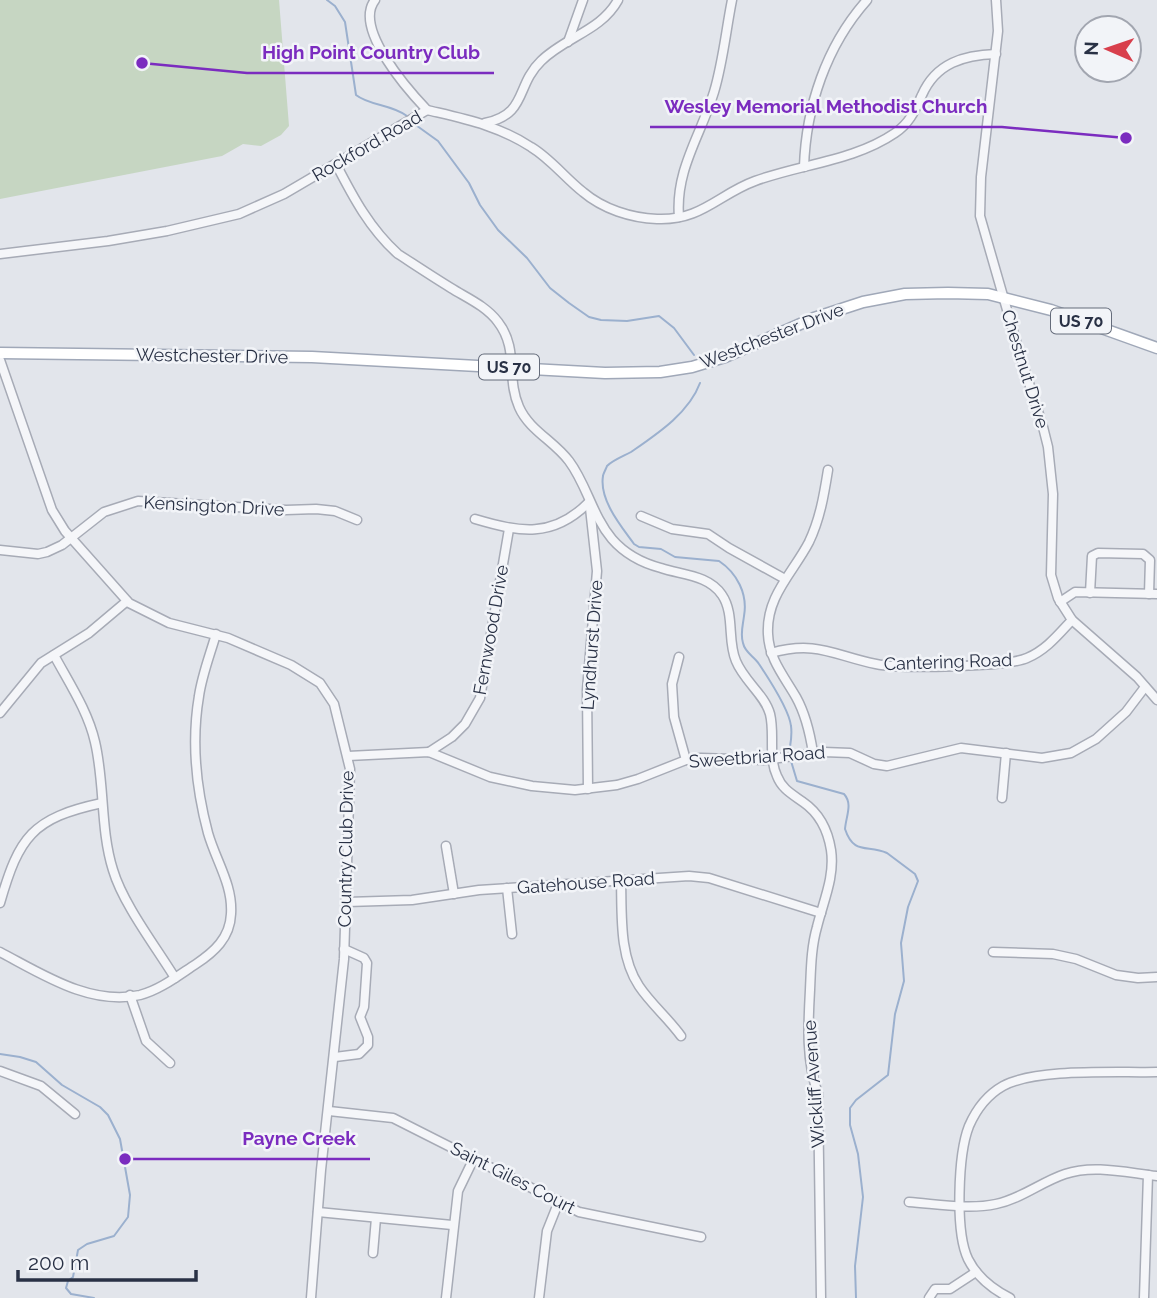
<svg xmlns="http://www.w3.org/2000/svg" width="1157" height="1298" viewBox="0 0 1157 1298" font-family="Raleway,sans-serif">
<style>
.green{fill:#c6d6c2}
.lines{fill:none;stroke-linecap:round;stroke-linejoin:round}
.stream{stroke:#9bb0ce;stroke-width:2}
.minor-casing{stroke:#a7abb6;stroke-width:11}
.major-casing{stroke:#a0a8b8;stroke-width:13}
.minor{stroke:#f5f6f9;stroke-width:8}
.major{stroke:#fff;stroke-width:10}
.labels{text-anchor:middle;stroke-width:5;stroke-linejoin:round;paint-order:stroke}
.shield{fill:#f2f4f8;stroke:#656c7b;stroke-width:2}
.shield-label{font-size:16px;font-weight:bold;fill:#293145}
.street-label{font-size:18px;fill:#293145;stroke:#f2f4f8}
.leader{fill:none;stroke:#7b2cbf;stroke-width:2.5}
.callout-dot{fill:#7b2cbf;stroke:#f2f4f8;stroke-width:2.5}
.callout-label{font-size:19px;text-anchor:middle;font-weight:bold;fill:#7b2cbf;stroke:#f2f4f8;stroke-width:5;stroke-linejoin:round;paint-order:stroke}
</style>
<rect width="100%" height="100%" fill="#e2e5eb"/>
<path class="green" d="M0 0H279L289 126 281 135 261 146 243 144 222 156 0 199Z"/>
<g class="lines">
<g class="stream">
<path d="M327 0 335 6 345 22 356 95C370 106 391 104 407 116"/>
<path d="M413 123 438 141 469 183 480 205 498 230 527 258 550 288 569 303 589 317 601 320 627 321 659 316 674 328 694 355"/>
<path d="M700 383C689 413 657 434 631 452 624 456 613 460 607 466 607 467 603 474 603 476 599 500 621 526 634 544L639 547 661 549 675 557 719 561C737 573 748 594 744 616 743 625 740 634 743 643 745 653 754 656 759 664 769 679 789 709 791 726 792 733 791 741 790 747"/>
<path d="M791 761 797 781 844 794C853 804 846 816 845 829 854 856 868 844 887 853L915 874 918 881 908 907 901 943 904 981 895 1014 888 1075 856 1100 850 1108V1125L858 1154 863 1197 855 1266 856 1298"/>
<path d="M0 1054 20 1057 36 1062 62 1085 100 1107 108 1115 120 1139 130 1195 128 1217 114 1236 87 1244 78 1250 73 1277 68 1281 66 1288 71 1294 94 1298"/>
</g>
<defs>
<g id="minor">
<path d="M375 0C353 28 408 90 427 110"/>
<path d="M996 0 998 31 981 177 980 216 1020 355 1043 427 1048 447 1053 494 1051 575 1058 598 1072 620 1137 677 1157 700"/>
<path d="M568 42 583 0"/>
<path d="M485 123C528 114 515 86 541 61 565 37 601 31 618 0"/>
<path d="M336 164C353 197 370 229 398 254 415 265 433 277 451 288 467 298 486 306 498 322 519 349 506 378 519 407 529 430 554 441 569 461 587 485 592 515 612 539 625 554 642 563 661 568 682 575 709 575 722 595 735 614 727 641 736 661 744 681 765 695 770 714 775 734 768 757 777 776 782 789 792 794 803 802 819 813 828 831 831 850 835 877 823 902 817 927 811 948 811 969 810 990 808 1026 806 1060 818 1094L821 1298"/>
<path d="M804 167C806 107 826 46 867 0"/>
<path d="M679 217C675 170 701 135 714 92 723 62 726 30 732 0"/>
<path d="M0 254 108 241 167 231 239 214 284 194 427 110C465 119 497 125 531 147 551 159 565 178 583 192 603 209 631 218 657 219 701 221 719 194 755 181 801 164 854 161 895 133 910 123 915 110 922 95 936 63 964 55 996 54"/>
<path d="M0 360 52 510 65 531 129 603 169 623 228 638 291 665 320 683 334 704 350 769 344 959 321 1170 311 1298"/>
<path d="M641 516 672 529 708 534 729 548 785 579"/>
<path d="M475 519C519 532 553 539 589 502"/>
<path d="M0 550 38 554 47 552 62 545 104 512 138 501 286 510 316 509 335 511 357 520"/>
<path d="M1090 593 1092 556 1098 553 1143 554 1150 560 1149 594"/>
<path d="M1060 602 1075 592 1157 594"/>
<path d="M771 653C817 640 835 656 876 664 900 669 1007 667 1027 658 1046 650 1058 635 1072 620"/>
<path d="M54 655C69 683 88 711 95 742 105 784 100 829 113 870 123 904 156 947 175 978"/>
<path d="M679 657 672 684 674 717 686 760"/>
<path d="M0 713 41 663 89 633 127 601"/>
<path d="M429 752 452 737 465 724 480 698 509 529"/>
<path d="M813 753C810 733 806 715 796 697 784 676 769 659 768 634 766 596 793 573 809 542 820 519 824 495 828 470"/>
<path d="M348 756 429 752 490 777 532 786 575 790 617 785 638 779 686 760 701 758 764 760 824 752 850 753 874 764 887 766 961 748 1042 758 1071 753 1096 739 1126 712 1145 687"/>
<path d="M588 789 587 690 597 571 590 508"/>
<path d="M1002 798 1006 753"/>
<path d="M446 846 454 894"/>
<path d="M621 880C622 915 619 956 639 986 651 1004 668 1018 681 1036"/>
<path d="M507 888 512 934"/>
<path d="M347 902 412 900 479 890 689 876 709 878 821 913"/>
<path d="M0 903C19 837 32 818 102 803"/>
<path d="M0 952C42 974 90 1006 140 995 160 990 179 975 196 964 214 952 230 938 231 914 233 885 216 861 208 833 196 788 191 743 199 696 202 675 210 655 216 634"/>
<path d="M993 952 1053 954 1076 959 1116 975 1138 978 1157 977"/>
<path d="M130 995 146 1041 170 1063"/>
<path d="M335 1057 359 1054 368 1045V1037L360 1017 364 1007 367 963 364 958 344 949"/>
<path d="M0 1071 41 1086 75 1114"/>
<path d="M329 1111 393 1118 579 1212 701 1237"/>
<path d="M909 1202C937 1204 969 1210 996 1204 1021 1199 1041 1182 1065 1174 1094 1164 1128 1173 1157 1176"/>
<path d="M318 1212 452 1225"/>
<path d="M373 1253 376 1218"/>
<path d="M446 1298 458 1191 474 1158"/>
<path d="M539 1298 547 1231 559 1201"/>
<path d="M929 1298 935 1289H950L976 1272"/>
<path d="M1010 1298C992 1289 977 1277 968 1259 955 1232 958 1154 969 1126 976 1110 987 1095 1003 1086 1036 1068 1117 1073 1157 1072"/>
<path d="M1144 1298 1148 1175"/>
</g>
<path id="major" d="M0 353 312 357 605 373 660 372 692 367 725 357 814 318 863 302 905 294 948 293 988 294 1051 310 1157 348"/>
</defs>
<use href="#minor" class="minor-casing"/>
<use href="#major" class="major-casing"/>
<use href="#minor" class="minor"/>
<use href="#major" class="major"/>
</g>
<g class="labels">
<g class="shield">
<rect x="1051" y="308.5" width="60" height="25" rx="5"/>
<rect x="479" y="354.5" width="60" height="25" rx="5"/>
</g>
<g class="shield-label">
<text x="1081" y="327">US 70</text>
<text x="509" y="373">US 70</text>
</g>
<g class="street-label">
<text transform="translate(367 146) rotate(-30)" y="6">Rockford Road</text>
<text transform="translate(772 336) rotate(-21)" y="6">Westchester Drive</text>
<text transform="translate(212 356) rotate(1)" y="6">Westchester Drive</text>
<text transform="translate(1025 369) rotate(73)" y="6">Chestnut Drive</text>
<text transform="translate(214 506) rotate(3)" y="6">Kensington Drive</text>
<text transform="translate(491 630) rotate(-80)" y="6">Fernwood Drive</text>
<text transform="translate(592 645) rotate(-86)" y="6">Lyndhurst Drive</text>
<text transform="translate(948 662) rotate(-2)" y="6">Cantering Road</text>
<text transform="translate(757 757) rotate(-4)" y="6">Sweetbriar Road</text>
<text transform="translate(346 849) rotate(-89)" y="6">Country Club Drive</text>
<text transform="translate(586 883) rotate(-4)" y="6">Gatehouse Road</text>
<text transform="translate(814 1084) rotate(-94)" y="6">Wickliff Avenue</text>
<text transform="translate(513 1178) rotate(27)" y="6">Saint Giles Court</text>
</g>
</g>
<path class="leader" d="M142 63L247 73H494M1126 138L1002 127H650M125 1159L228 1159H370"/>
<g class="callout-dot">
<circle cx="142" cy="63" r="7"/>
<circle cx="1126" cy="138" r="7"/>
<circle cx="125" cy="1159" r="7"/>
</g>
<g class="callout-label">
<text x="371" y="59">High Point Country Club</text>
<text x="826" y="113">Wesley Memorial Methodist Church</text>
<text x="299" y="1145">Payne Creek</text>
</g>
<g transform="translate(1108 49) rotate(272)"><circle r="33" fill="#f2f4f8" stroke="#a2a6b0" stroke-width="2"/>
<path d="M0-5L12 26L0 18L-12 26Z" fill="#d83f4c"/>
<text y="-10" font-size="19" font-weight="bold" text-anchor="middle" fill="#293145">N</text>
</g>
<path d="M18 1270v10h178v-10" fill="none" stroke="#293145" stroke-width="3.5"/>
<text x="28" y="1270" font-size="21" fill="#293145" stroke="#f2f4f8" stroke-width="5" paint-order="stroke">200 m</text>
</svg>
